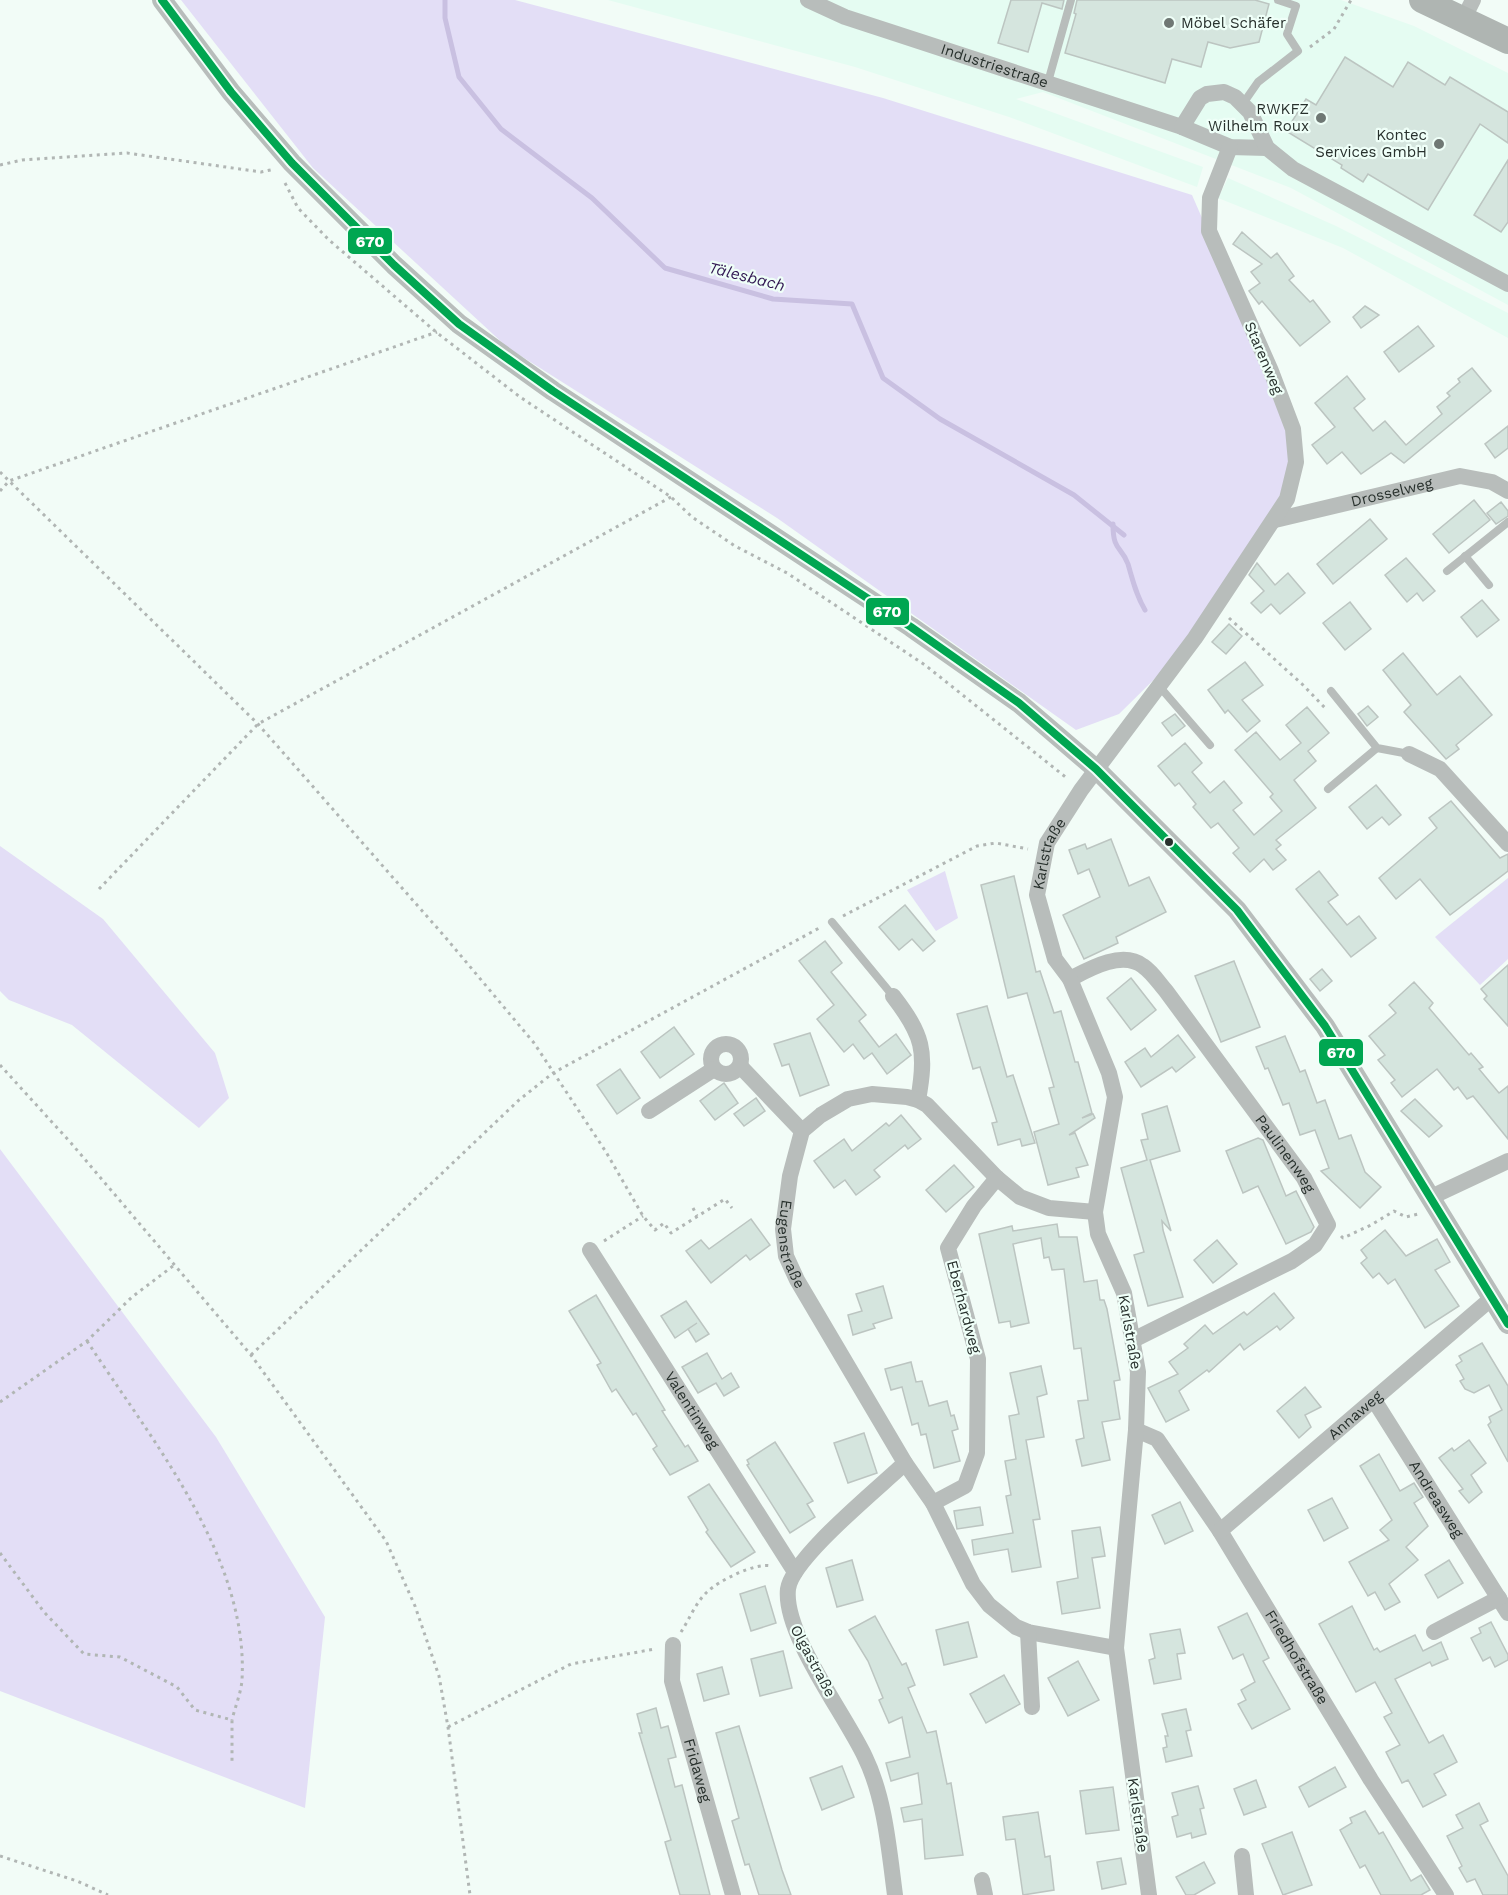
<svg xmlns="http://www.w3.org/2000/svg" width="1508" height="1895" viewBox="0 0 1508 1895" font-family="'Work Sans',sans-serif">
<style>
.built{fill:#e5fcf2}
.green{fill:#e3def6}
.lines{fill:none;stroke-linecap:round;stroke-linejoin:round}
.stream{stroke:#c9c0e1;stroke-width:5}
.building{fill:#d5e5de;stroke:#bcc5c1;stroke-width:1.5}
.path{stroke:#b1b6b4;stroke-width:3;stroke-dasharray:3 4.5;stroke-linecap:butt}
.service{stroke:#b8bdbb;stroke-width:8}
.minor{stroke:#b8bdbb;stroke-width:16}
.tertiary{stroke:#b8bdbb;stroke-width:20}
.primary{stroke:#afb5b2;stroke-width:26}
.bus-1-casing{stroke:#effff8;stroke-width:12}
.bus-1{stroke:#00a651;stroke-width:8}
.poi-dot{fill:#6f7874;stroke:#effff8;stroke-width:2}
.bus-dot{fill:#28312d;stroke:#effff8;stroke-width:2}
.labels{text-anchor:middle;stroke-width:4.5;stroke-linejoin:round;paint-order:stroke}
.poi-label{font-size:15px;fill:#28312d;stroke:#effff8;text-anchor:end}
.street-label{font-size:15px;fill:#28312d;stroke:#effff8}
.water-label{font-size:16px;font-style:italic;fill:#331a54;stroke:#effff8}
.line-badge{stroke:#effff8;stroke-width:2}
.badge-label{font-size:16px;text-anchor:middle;font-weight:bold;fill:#fff}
</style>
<rect width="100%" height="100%" fill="#f2fcf7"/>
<g class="built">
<path d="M608 0H1341L1414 26 1508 73V305L1291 188 1043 92 1016 99 1203 167 1197 187 1009 117 855 67Z"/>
<path d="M1228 178 1336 226 1508 313V338L1343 248 1218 198Z"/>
</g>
<g class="green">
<path d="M181 0H515L883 98 1192 195 1294 429 1288 500 1200 634 1119 714 1076 730 777 518 507 347 313 168Z"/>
<path d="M0 846 103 919 215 1053 229 1098 199 1128 72 1025 9 1000 0 991Z"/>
<path d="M945 871 958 918 936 931 907 890Z"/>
<path d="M1508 878V959L1480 985 1435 937Z"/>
<path d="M0 1149 216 1437 325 1617 305 1808 0 1691Z"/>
</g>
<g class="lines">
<g class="stream">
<path d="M445 0V18L459 77 501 129 592 198 665 268 773 299 852 304 883 378 940 419 1074 495 1124 535"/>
<path d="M1113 524C1113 552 1121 545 1128 564 1133 581 1136 595 1145 610"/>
</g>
</g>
<g class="building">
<path d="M1011 0H1064L1062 9 1042 3 1028 52 998 43Z"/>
<path d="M1077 0H1255L1269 4 1259 42 1230 48 1208 42 1201 67 1172 59 1165 83 1065 53 1076 14 1074 13Z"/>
<path d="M1345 57 1393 87 1408 62 1445 85 1450 77 1508 112V143L1480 124 1428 210 1368 174 1363 182 1341 168 1342 165 1286 131 1306 99 1316 105Z"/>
<path d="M1508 160V222L1501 232 1474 215Z"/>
<path d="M1242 232 1271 258 1277 253 1294 276 1289 280 1310 302 1313 300 1330 322 1300 346 1262 301 1259 304 1249 291 1260 283 1251 272 1262 264 1233 244Z"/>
<path d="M1365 306 1379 315 1361 328 1353 317Z"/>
<path d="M1418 326 1434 346 1399 372 1384 352Z"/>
<path d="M1472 368 1491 391 1404 463 1391 453 1361 474 1342 452 1327 464 1312 445 1335 427 1315 403 1347 376 1365 399 1354 408 1373 431 1385 421 1406 445 1442 414 1437 407 1450 396 1447 393 1460 382 1458 379Z"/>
<path d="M1508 426V448L1495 458 1485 444Z"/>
<path d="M1474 500 1490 520 1449 553 1433 534Z"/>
<path d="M1501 502 1508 511V516L1496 524 1487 513Z"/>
<path d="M1370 519 1387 539 1333 584 1317 564Z"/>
<path d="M1406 558 1435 591 1423 601 1417 593 1407 602 1385 575Z"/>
<path d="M1257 563 1275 585 1288 573 1305 593 1280 614 1271 604 1261 613 1251 603 1264 591 1249 575Z"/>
<path d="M1482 600 1499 620 1477 637 1461 617Z"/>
<path d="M1350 602 1371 629 1345 650 1323 623Z"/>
<path d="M1229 624 1242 636 1226 654 1212 642Z"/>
<path d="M1403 653 1437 695 1460 676 1492 715 1456 745 1459 749 1446 759 1404 712 1411 705 1383 670Z"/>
<path d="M1245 662 1263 685 1242 700 1260 721 1247 732 1228 710 1225 713 1208 690Z"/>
<path d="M1368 706 1378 717 1367 726 1358 714Z"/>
<path d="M1307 707 1329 733 1308 751 1316 761 1294 780 1316 808 1276 840 1281 845 1276 849 1286 860 1273 870 1264 859 1250 872 1233 853 1239 848 1218 823 1211 828 1193 807 1196 804 1179 783 1175 786 1158 766 1185 743 1202 763 1192 772 1210 793 1224 781 1242 803 1233 810 1254 835 1282 811 1270 797 1273 794 1235 750 1256 732 1280 760 1301 743 1286 725Z"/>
<path d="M1175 714 1185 726 1172 736 1162 723Z"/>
<path d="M1376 785 1401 815 1389 825 1382 817 1367 829 1349 807Z"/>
<path d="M1451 801 1500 858 1508 854V871L1450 915 1420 879 1396 899 1379 878 1437 828 1429 818Z"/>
<path d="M1111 839 1129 886 1149 877 1166 912 1116 937 1118 943 1084 959 1063 915 1100 897 1089 869 1078 874 1069 850 1085 844 1087 849Z"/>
<path d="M1319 871 1338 895 1328 902 1347 925 1359 916 1376 938 1351 957 1296 889Z"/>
<path d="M1014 876 1036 972 1040 971 1054 1013 1061 1011 1075 1062H1078L1092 1113 1082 1118 1093 1114 1095 1118 1069 1135 1075 1133 1088 1165 1076 1168 1079 1177 1048 1185 1034 1132 1059 1124 1049 1088 1054 1087 1027 993 1008 998 981 885Z"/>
<path d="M905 905 935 941 923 951 912 939 899 950 879 927Z"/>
<path d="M825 941 842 963 831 972 866 1015 859 1021 879 1047 896 1034 911 1055 887 1074 872 1053 864 1059 853 1044 844 1052 817 1019 834 1005 799 961Z"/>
<path d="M1234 961 1260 1027 1221 1042 1195 976Z"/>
<path d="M1508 965V1026L1484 999 1487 996 1481 989Z"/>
<path d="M1322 969 1332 981 1320 991 1310 979Z"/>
<path d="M1131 978 1156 1010 1131 1030 1107 998Z"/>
<path d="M1414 982 1433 1003 1429 1008 1469 1055 1471 1053 1483 1067 1479 1069 1499 1093 1508 1086V1139L1473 1096 1467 1099 1458 1087 1454 1090 1437 1069 1402 1097 1391 1083 1395 1080 1378 1060 1385 1055 1369 1036 1396 1013 1389 1005Z"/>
<path d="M987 1006 1007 1077 1013 1075 1035 1143 1022 1146 1020 1139 998 1145 992 1123 997 1122 980 1067 973 1069 957 1014Z"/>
<path d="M674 1027 694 1054 660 1078 641 1052Z"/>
<path d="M810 1033 829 1085 800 1096 789 1064 782 1066 774 1044Z"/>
<path d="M1178 1035 1195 1057 1176 1072 1172 1067 1141 1087 1125 1062 1145 1048 1151 1057Z"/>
<path d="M1285 1036 1300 1072 1305 1070 1317 1103 1325 1100 1339 1139 1351 1135 1365 1172 1381 1187 1360 1208 1321 1171 1329 1168 1315 1130 1300 1135 1289 1103 1283 1105 1268 1068 1265 1069 1256 1047Z"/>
<path d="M620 1069 640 1098 617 1114 597 1085Z"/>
<path d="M724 1083 738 1103 715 1120 700 1101Z"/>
<path d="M756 1098 765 1111 744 1126 734 1114Z"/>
<path d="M1415 1099 1442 1126 1429 1137 1401 1111Z"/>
<path d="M1167 1106 1180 1151 1150 1160 1171 1231 1162 1221 1163 1230 1183 1297 1148 1306 1134 1255 1144 1252 1121 1168 1147 1160 1141 1140 1148 1139 1142 1114Z"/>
<path d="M901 1115 921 1139 908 1149 905 1145 874 1170 880 1177 856 1195 845 1180 834 1188 814 1161 844 1139 852 1151 886 1123 889 1126Z"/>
<path d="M1258 1138 1263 1140 1286 1196 1296 1191 1314 1227 1311 1232 1286 1244 1258 1186 1243 1193 1226 1151Z"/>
<path d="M954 1165 974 1187 946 1212 926 1190Z"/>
<path d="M751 1219 770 1245 750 1260 746 1255 711 1283 686 1251 701 1240 709 1249Z"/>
<path d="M1057 1224 1059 1237H1077L1084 1282 1097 1280 1100 1300H1104L1107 1309 1120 1380 1114 1381 1120 1419 1102 1422 1110 1460 1082 1466 1076 1440 1084 1438 1078 1401 1088 1400 1081 1348 1074 1349 1064 1269 1052 1270 1049 1257 1044 1258 1041 1238 1013 1244 1029 1323 1011 1327 1010 1321 999 1323 979 1234 1012 1226 1013 1231Z"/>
<path d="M1385 1230 1406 1256 1437 1239 1450 1262 1435 1270 1459 1306 1425 1328 1395 1279 1388 1284 1379 1273 1373 1278 1361 1263 1367 1258 1361 1250Z"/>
<path d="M1217 1240 1237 1264 1213 1283 1194 1260Z"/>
<path d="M883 1286 892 1318 873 1324 875 1328 853 1335 848 1315 862 1311 856 1294Z"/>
<path d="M1274 1293 1294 1318 1280 1330 1277 1326 1244 1350 1240 1344 1209 1372 1207 1370 1179 1391 1189 1410 1166 1422 1148 1388 1178 1374 1169 1362 1188 1348 1184 1344 1205 1325 1213 1334 1244 1312 1247 1315Z"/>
<path d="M596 1295 665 1410 662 1411 685 1447 688 1445 698 1461 670 1475 653 1449 657 1446 636 1413 633 1415 616 1389 612 1392 597 1365 601 1363 569 1311Z"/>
<path d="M686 1301 709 1334 696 1342 688 1329 697 1323 675 1338 661 1316Z"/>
<path d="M1482 1343 1508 1386V1462L1488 1425 1491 1422 1489 1417 1502 1410 1489 1385 1474 1393 1465 1389 1460 1381 1464 1379 1456 1365 1462 1361 1459 1356Z"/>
<path d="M707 1353 722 1379 731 1373 739 1387 724 1396 716 1383 698 1393 682 1367Z"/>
<path d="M911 1362 916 1382 922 1381 929 1406 947 1401 951 1416 954 1415 958 1429 952 1431 960 1461 934 1468 926 1434 921 1435 918 1423 912 1425 902 1387 891 1390 885 1369Z"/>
<path d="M1041 1366 1047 1394 1037 1397 1044 1437 1026 1440 1040 1519 1033 1520 1041 1567 1012 1572 1008 1549 974 1555 972 1540 1013 1533 1006 1496 1011 1495 1005 1461 1016 1459 1009 1416 1019 1414 1010 1373Z"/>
<path d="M1305 1387 1321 1407 1305 1415 1311 1427 1299 1438 1277 1411Z"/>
<path d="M864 1433 877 1473 848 1483 834 1443Z"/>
<path d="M1469 1440 1486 1463 1471 1475 1482 1492 1469 1503 1459 1491 1463 1489 1439 1458 1452 1448 1454 1451Z"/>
<path d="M775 1442 813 1501 807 1504 815 1517 790 1533 747 1465 749 1464 747 1460Z"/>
<path d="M1379 1454 1400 1491 1414 1483 1423 1497 1414 1503 1428 1526 1406 1547 1418 1560 1389 1584 1400 1602 1385 1610 1375 1592 1368 1596 1349 1562 1389 1540 1380 1530 1392 1520 1360 1466Z"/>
<path d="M709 1484 755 1552 731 1567 706 1532 708 1530 688 1497Z"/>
<path d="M1332 1498 1348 1528 1324 1541 1308 1510Z"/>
<path d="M1180 1502 1193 1531 1165 1544 1152 1515Z"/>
<path d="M980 1507 983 1525 957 1529 954 1511Z"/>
<path d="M1100 1527 1105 1556 1092 1558 1100 1608 1062 1614 1057 1582 1078 1578 1072 1531Z"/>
<path d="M852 1560 863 1600 837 1607 826 1568Z"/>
<path d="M1449 1560 1463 1583 1438 1598 1425 1575Z"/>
<path d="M765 1586 776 1623 751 1631 740 1594Z"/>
<path d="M1352 1606 1374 1650 1377 1648 1380 1652 1415 1635 1423 1651 1441 1642 1448 1659 1432 1666 1430 1662 1395 1679 1429 1743 1443 1735 1457 1762 1434 1774 1446 1795 1423 1807 1408 1780 1402 1783 1386 1752 1400 1745 1384 1717 1392 1713 1375 1682 1356 1692 1319 1624Z"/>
<path d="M1247 1613 1269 1658 1263 1661 1290 1709 1252 1729 1238 1704 1246 1700 1241 1690 1255 1682 1243 1654 1233 1659 1218 1627Z"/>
<path d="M875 1616 902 1665 906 1663 915 1685 908 1688 927 1733 936 1731 947 1784 951 1783 963 1855 925 1859 922 1819 904 1822 901 1808 922 1804 918 1773 891 1781 886 1763 910 1757 902 1717 889 1723 879 1700 883 1698 868 1661 849 1630Z"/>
<path d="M968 1622 977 1657 944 1665 936 1630Z"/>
<path d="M1491 1622 1508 1655V1660L1495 1667 1490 1657 1483 1661 1471 1638 1481 1633 1479 1628Z"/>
<path d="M1180 1629 1185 1653 1177 1654 1181 1679 1154 1684 1149 1660 1155 1658 1150 1634Z"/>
<path d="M783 1651 792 1688 760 1696 751 1659Z"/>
<path d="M1078 1661 1099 1700 1068 1716 1048 1678Z"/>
<path d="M722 1667 729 1694 704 1701 697 1674Z"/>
<path d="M1004 1675 1020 1704 986 1723 970 1694Z"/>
<path d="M656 1708 661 1728 668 1726 676 1757 668 1759 675 1787 682 1785 710 1895H680L665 1842 671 1840 639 1733H642L637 1714Z"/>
<path d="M1186 1709 1191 1730 1186 1731 1192 1756 1166 1762 1163 1748 1167 1747 1165 1736H1168L1162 1714Z"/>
<path d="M739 1726 782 1870 791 1895H759L749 1864 745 1865 732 1821 739 1818 716 1733Z"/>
<path d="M842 1766 854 1797 822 1810 810 1778Z"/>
<path d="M1335 1767 1346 1787 1309 1807 1299 1787Z"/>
<path d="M1256 1780 1266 1807 1244 1815 1234 1789Z"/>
<path d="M1198 1786 1204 1808 1200 1809 1206 1834 1192 1838 1191 1833 1177 1837 1172 1817 1178 1815 1172 1793Z"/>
<path d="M1113 1787 1119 1830 1086 1834 1080 1791Z"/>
<path d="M1479 1803 1488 1821 1480 1825 1508 1876V1895H1483L1475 1879 1467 1882 1459 1868 1462 1866 1447 1836 1463 1828 1456 1815Z"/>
<path d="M1365 1811 1379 1834 1383 1832 1411 1881 1421 1875 1430 1890 1421 1895H1381L1365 1865 1360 1868 1340 1830 1352 1823 1350 1818Z"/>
<path d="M1038 1812 1045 1857 1050 1856 1054 1890 1023 1895 1015 1839 1006 1840 1003 1817Z"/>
<path d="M1292 1832 1312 1885 1283 1895 1262 1844Z"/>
<path d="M1121 1858 1126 1884 1102 1889 1097 1862Z"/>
<path d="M1204 1862 1215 1883 1194 1895H1186L1176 1877Z"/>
</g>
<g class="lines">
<g class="path">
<path d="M1310 47 1334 29 1351 0"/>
<path d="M0 165 22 160 127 153 261 172 275 169"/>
<path d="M285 183 298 208 329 240 436 332 520 397 671 497 692 517 735 546 787 573 925 665 1068 779"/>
<path d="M0 472 258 724 446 938 534 1043 606 1152 643 1216 655 1230 664 1223 671 1233 725 1199 732 1208"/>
<path d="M0 491 9 481 437 332"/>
<path d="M1229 618 1302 684 1327 710"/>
<path d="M99 889 258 724 671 497"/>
<path d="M843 916 977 846 996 843 1028 849"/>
<path d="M0 1065 71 1143 251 1355 386 1541 415 1606 439 1676 448 1727 470 1895"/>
<path d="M693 1208 697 1216"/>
<path d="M1341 1236 1343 1238 1371 1225 1394 1211 1406 1217 1418 1214"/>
<path d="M604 1241 643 1216"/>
<path d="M87 1341C150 1438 249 1557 242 1680 241 1693 235 1707 232 1720"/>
<path d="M251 1355 519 1100 553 1073 821 927"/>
<path d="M0 1402 87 1341 132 1297 173 1266"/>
<path d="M0 1553 44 1612 84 1654 120 1657 177 1687 195 1710 232 1720V1764"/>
<path d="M681 1632C689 1620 696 1602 707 1592 718 1581 756 1562 771 1566"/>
<path d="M448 1727 571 1664 655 1649"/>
<path d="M0 1856 77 1881 108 1895"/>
</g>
<g class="service">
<path d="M1048 82 1071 0"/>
<path d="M1242 105 1258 82 1298 51 1287 34 1296 6 1278 0"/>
<path d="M1465 556 1489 585"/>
<path d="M1447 571 1508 522"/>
<path d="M1159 686 1210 745"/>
<path d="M1331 691 1377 748 1409 754"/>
<path d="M1328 789 1377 748"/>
<path d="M832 922 893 996"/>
</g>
<g class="minor">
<path id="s1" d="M808 0 845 17 1182 127 1230 147 1267 148"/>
<path d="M1464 18 1473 0"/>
<path d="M1182 127 1200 98 1207 94 1224 92 1235 97 1250 112 1267 148 1293 169 1508 284"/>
<path id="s2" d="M1275 520 1460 476 1492 482 1508 491"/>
<path d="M1409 754 1440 769 1508 844"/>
<path id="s3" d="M1070 979C1089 969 1122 950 1143 966 1152 972 1159 983 1166 991L1304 1178 1328 1225 1315 1245 1292 1261 1133 1340"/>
<path d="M893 996C923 1035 927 1051 918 1100"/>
<circle cx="726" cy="1059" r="15"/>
<path d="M740 1066 802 1131"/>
<path d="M649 1111 714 1069"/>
<path d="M1429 1198 1508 1161"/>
<path id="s4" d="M1095 1212 1049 1208 1020 1197 997 1178 927 1105 918 1100 907 1097 872 1094 848 1099 821 1115 802 1131 790 1176 783 1229 786 1256 797 1280 905 1463 933 1503 973 1584 989 1605 1016 1627 1028 1632 1116 1648"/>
<path id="s5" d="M590 1250 795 1572"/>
<path id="s6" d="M1374 1400 1508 1613"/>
<path id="s7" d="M1136 1430 1157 1439 1220 1531 1371 1780 1446 1895"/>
<path d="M933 1503 965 1486 977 1453 978 1359 948 1248 974 1206 997 1178"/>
<path id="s8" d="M1220 1531 1492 1298"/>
<path d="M1028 1632 1032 1707"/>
<path d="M1434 1632 1499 1598"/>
<path id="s9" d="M673 1645 672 1681 733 1895"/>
<path d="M1242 1856 1246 1895"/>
<path d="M982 1880 985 1895"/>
<path d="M895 1895C889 1850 885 1798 865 1757 845 1714 783 1634 788 1589 792 1558 880 1487 905 1463"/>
<path id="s10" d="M1149 1895 1116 1648 1136 1430 1138 1372 1124 1293 1098 1234 1095 1212 1115 1097 1109 1073 1070 979 1055 959 1037 895 1047 843 1081 790 1195 638 1287 499 1296 462 1293 429 1271 371 1209 231 1210 198 1230 147"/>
</g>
<path class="tertiary" d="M162 0 231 92 292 163 394 265 459 324 553 391 911 627 1019 703 1096 769 1237 910 1325 1026 1508 1324"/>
<path class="primary" d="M1422 0 1508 41"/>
<defs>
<path id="bus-1" d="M162 0 231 92 292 163 394 265 459 324 553 391 911 627 1019 703 1096 769 1237 910 1325 1026 1508 1324"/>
</defs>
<use href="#bus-1" class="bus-1-casing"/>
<use href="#bus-1" class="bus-1"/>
</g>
<g class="poi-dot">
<circle cx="1169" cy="23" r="6"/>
<circle cx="1321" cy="118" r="6"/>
<circle cx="1439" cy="144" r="6"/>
</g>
<circle class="bus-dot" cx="1169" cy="842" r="5"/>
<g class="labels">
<g class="poi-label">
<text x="1181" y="28" text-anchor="start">Möbel Schäfer</text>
<text x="1309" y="114">RWKFZ<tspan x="1309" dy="17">Wilhelm Roux</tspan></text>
<text x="1427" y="140">Kontec<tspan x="1427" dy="17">Services GmbH</tspan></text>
</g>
<g class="street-label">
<text dy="5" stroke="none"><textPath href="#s1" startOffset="198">Industriestraße</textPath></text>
<text transform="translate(1264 358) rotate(67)" y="5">Starenweg</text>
<text dy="5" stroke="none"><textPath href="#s2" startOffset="120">Drosselweg</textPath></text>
<text dy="5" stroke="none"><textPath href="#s10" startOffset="1071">Karlstraße</textPath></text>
<text dy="5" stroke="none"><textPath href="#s3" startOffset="314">Paulinenweg</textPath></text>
<text dy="5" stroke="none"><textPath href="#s4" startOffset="462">Eugenstraße</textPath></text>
<text transform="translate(964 1307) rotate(75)" y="5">Eberhardweg</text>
<text transform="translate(1130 1332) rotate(80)" y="5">Karlstraße</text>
<text dy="5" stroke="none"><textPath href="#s5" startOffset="190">Valentinweg</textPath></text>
<text dy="5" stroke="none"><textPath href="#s8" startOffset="178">Annaweg</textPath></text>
<text dy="5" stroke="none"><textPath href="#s6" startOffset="117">Andreasweg</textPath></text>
<text dy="5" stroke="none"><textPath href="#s7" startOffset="282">Friedhofstraße</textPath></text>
<text transform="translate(813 1661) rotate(62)" y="5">Olgastraße</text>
<text dy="5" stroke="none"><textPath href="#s9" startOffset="129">Fridaweg</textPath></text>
<text transform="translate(1138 1815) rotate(82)" y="5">Karlstraße</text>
</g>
<g class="water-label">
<text transform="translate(747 276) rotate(14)" y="6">Tälesbach</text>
</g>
</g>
<g class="line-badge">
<rect x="347" y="227" width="46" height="28" rx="6" fill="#00a651"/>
<rect x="865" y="597" width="45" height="29" rx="6" fill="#00a651"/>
<rect x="1318" y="1038" width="46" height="29" rx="6" fill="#00a651"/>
</g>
<g class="badge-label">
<text x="370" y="247">670</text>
<text x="887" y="617">670</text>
<text x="1341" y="1058">670</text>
</g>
</svg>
